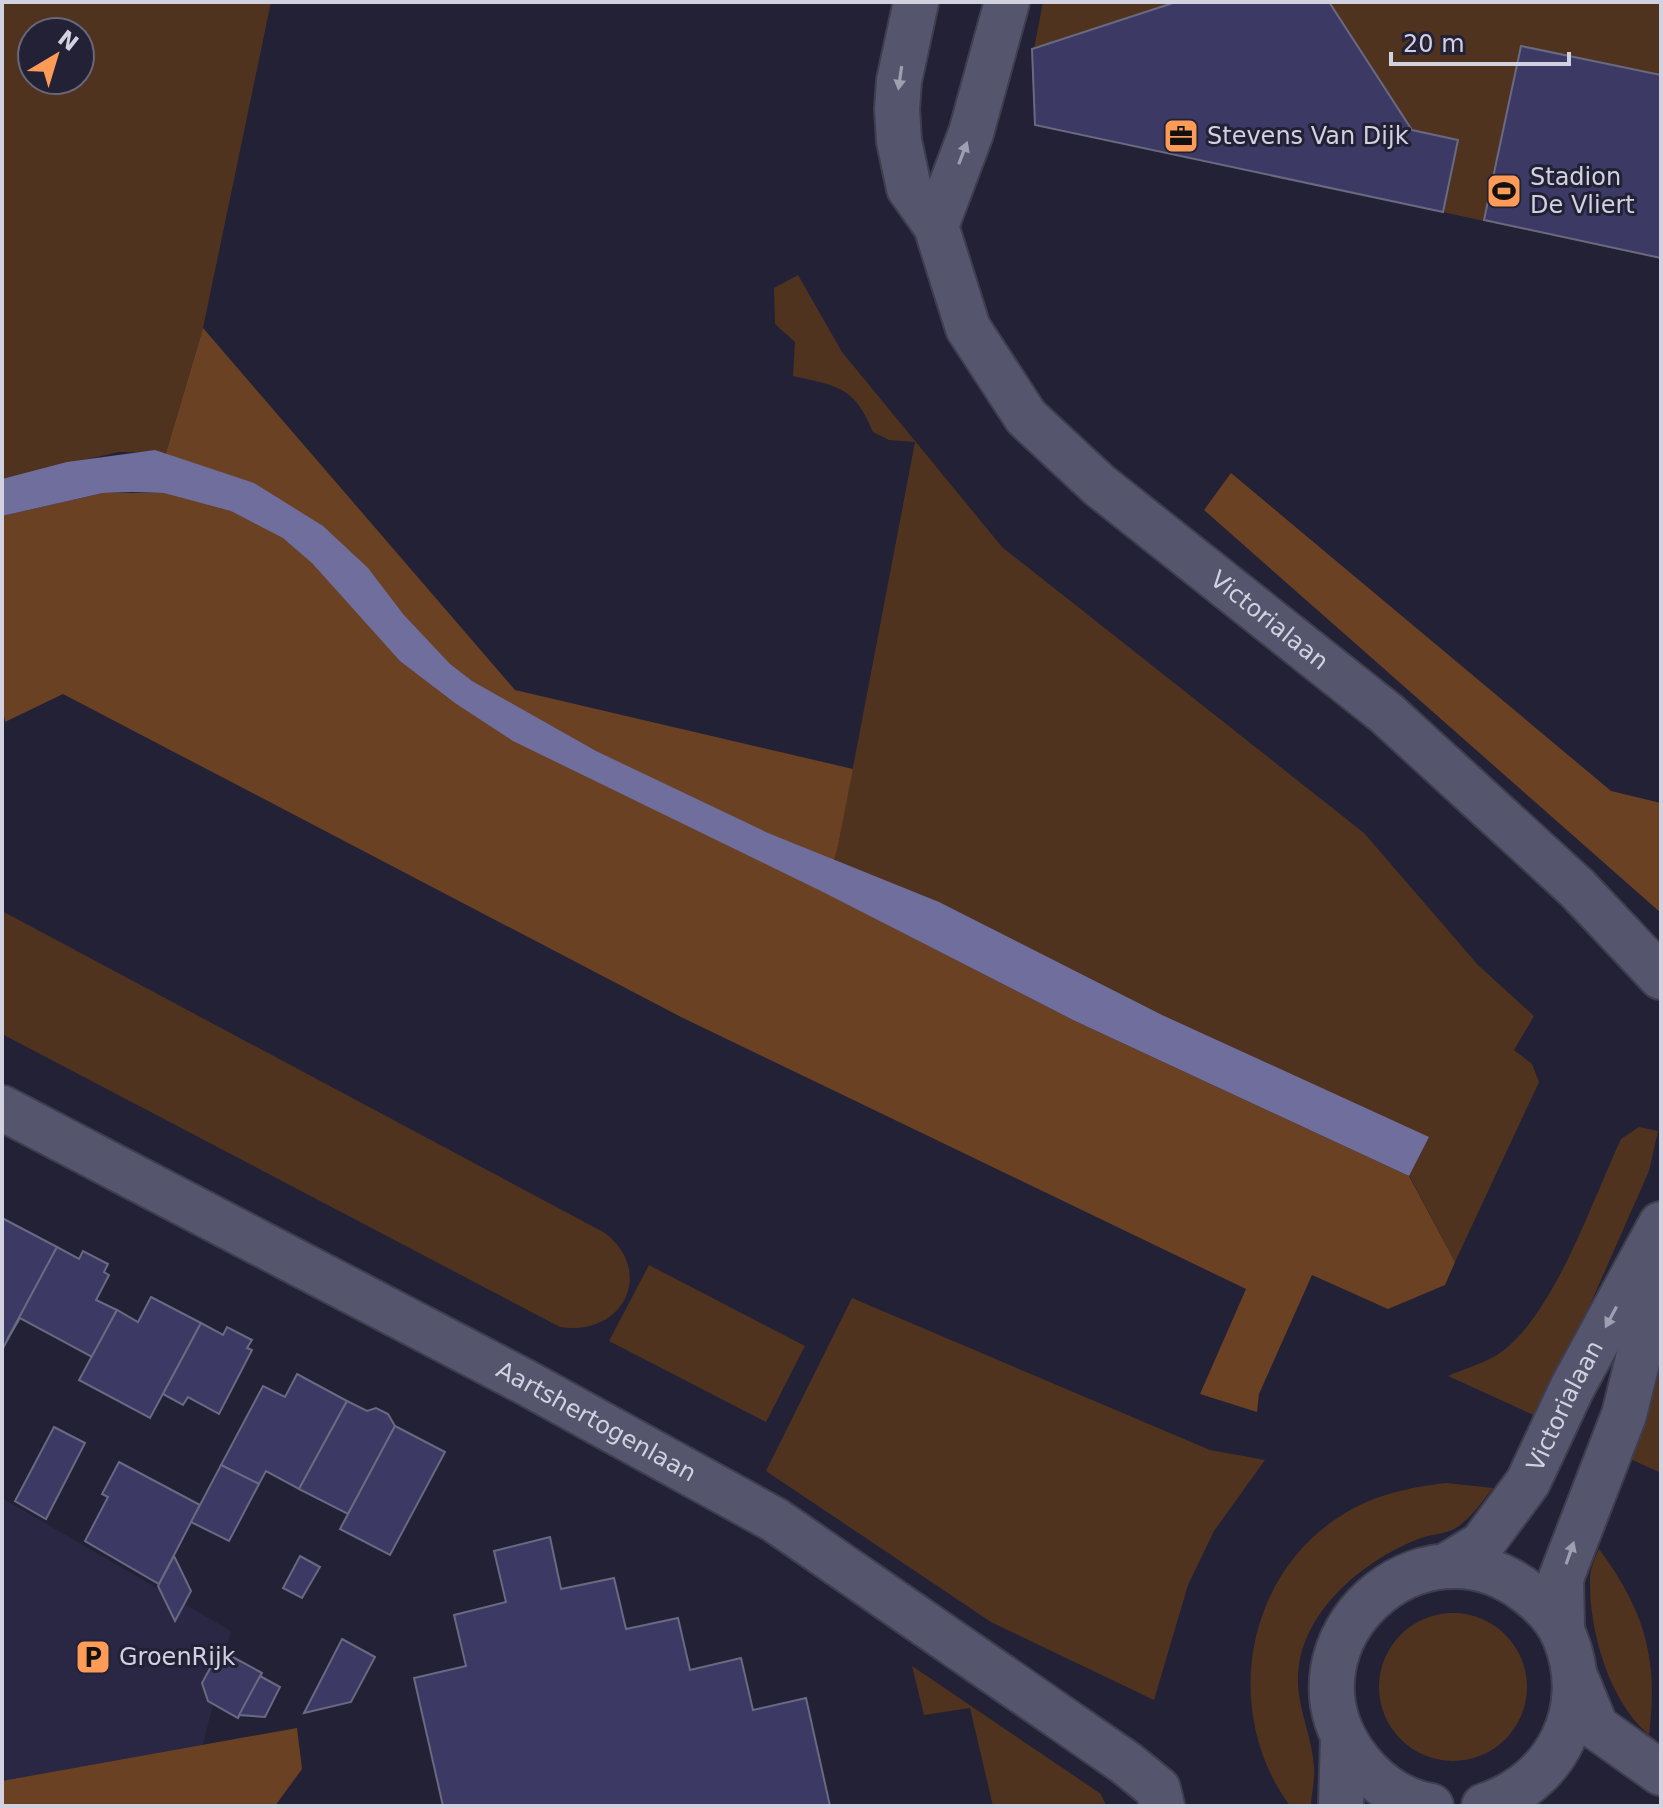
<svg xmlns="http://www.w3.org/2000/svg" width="1663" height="1808" viewBox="0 0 1663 1808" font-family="'DejaVu Sans',sans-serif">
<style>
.built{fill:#292743}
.green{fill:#50331f;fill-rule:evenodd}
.forest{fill:#6b4124}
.water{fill:#6f6e9d}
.building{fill:#3c3a64;stroke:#696982;stroke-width:2}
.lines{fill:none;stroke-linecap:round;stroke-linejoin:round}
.street-casing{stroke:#3f3e4f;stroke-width:48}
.secondary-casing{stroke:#3f3e4f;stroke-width:48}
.street{stroke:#55556d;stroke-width:44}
.secondary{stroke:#55556d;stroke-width:44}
.oneway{fill:#9f9fb1}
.labels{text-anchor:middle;stroke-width:6;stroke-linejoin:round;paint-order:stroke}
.poi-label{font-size:24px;fill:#d1d1df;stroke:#222136;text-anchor:start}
.street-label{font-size:24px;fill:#d1d1df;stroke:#222136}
</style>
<rect width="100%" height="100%" fill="#222136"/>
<path class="built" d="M2 1498 231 1631 200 1757 2 1791Z"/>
<g class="green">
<path d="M2 2H271L203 328 166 453 119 452 2 479ZM32 32H80V80H32Z"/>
<path d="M1043 2H1661V259L1034 124 1033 54Z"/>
<path d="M798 275 842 352 1002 547 1364 833 1478 965 1534 1016 1514 1050 1532 1064 1539 1082 1455 1262 1409 1175 1073 1020 831 860 838 846 915 442 889 440 873 432C855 387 838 386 793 376L795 342 775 324 774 288Z"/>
<path d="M2 911 605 1233C656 1273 622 1337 560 1327L2 1034Z"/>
<path d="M1639 1127 1658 1131 1649 1171 1540 1418 1448 1376C1466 1368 1489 1362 1504 1350 1556 1309 1593 1199 1621 1139Z"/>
<path d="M649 1265 805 1346 766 1422 609 1341Z"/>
<path d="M852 1298 1210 1450 1265 1460 1214 1531 1188 1585 1154 1700 991 1622 766 1471Z"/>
<path d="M1661 1351V1473L1626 1457Z"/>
<path d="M1446 1483 1493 1488C1482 1502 1471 1518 1456 1528 1446 1534 1432 1534 1421 1538 1368 1558 1308 1605 1299 1665 1293 1700 1312 1733 1314 1767 1315 1779 1312 1792 1311 1804L1290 1806C1221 1712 1244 1572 1347 1512 1377 1494 1412 1487 1446 1483Z"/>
<path d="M1599 1549C1644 1610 1659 1658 1649 1735 1609 1701 1589 1631 1590 1579 1590 1569 1595 1558 1599 1549Z"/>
<circle cx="1453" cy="1687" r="74"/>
<path d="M912 1666 1101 1794 1106 1806H993L970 1708 924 1715Z"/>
</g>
<g class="forest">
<path d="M203 328 515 690 853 769 838 846 824 892 1073 1020 1409 1176 1455 1262 1445 1285 1388 1309 1312 1275 1259 1394 1257 1412 1200 1394 1246 1289 681 1017 63 694 5 722 2 703V516L103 493H163L166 453Z"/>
<path d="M1231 473 1611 791 1661 803V913L1204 510Z"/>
<path d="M297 1728 302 1769 275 1806H2V1781Z"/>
</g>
<path class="water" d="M155 450 254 483 323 526 368 568 403 614 450 664 472 681 596 751 768 833 939 902 1162 1015 1429 1137 1409 1176 1073 1020 823 892 513 741 455 703 400 661 312 563 283 538 231 511 164 493 132 492 103 493 2 516V479L67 462Z"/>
<g class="building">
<path d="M1176 2H1329L1412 130 1458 140 1443 212 1035 125 1032 49Z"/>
<path d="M1521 46 1661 75V258L1484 220Z"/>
<path d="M2 1218 57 1247 2 1350Z"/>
<path d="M57 1247 79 1259 83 1251 108 1264 104 1272 109 1275 96 1300 117 1310 92 1357 20 1318 7 1340Z"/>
<path d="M151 1297 201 1323 150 1418 79 1380 117 1310 138 1322Z"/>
<path d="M201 1323 223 1335 227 1327 252 1340 247 1348 252 1350 219 1414 188 1397 183 1405 163 1394Z"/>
<path d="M297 1374 347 1401 299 1489 266 1471 259 1484 221 1465 263 1386 285 1397Z"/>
<path d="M347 1401 367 1411 376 1408 388 1414 395 1426 348 1514 299 1489Z"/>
<path d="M395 1426 445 1452 390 1555 340 1529Z"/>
<path d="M54 1427 85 1443 46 1519 15 1501Z"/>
<path d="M119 1462 200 1505 159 1584 85 1541 108 1497 102 1494Z"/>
<path d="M221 1465 259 1484 229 1541 191 1522Z"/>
<path d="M550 1537 561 1589 614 1578 626 1629 678 1618 690 1670 741 1658 753 1710 806 1698 830 1806H443L414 1678 466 1666 454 1615 506 1602 494 1551Z"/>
<path d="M174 1556 191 1591 175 1621 158 1586Z"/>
<path d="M300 1556 320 1567 302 1598 283 1588Z"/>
<path d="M342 1639 375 1657 351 1702 304 1713Z"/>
<path d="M220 1650 262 1673 238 1718 208 1701 202 1683Z"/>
<path d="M260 1676 280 1687 265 1717 239 1715Z"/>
</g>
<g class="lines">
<defs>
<g id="street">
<path id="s1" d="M2 1108 525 1382 775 1520 1126 1763 1158 1789 1162 1806"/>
</g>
<g id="secondary">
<path id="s2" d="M916 2 899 81 897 109 899 141 909 188 936 226 968 328 1026 417 1099 485 1386 713 1577 888 1661 977"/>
<path d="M936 226 971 133 1007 2"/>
<path id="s3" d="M1446 1566 1482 1544 1528 1482 1572 1388 1661 1224"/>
<path d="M1562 1630 1561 1578 1624 1415 1661 1266"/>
<path d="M1576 1678 1596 1727 1661 1773"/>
<path d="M1341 1806 1343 1739"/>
<path d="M1431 1806C1398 1801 1371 1779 1353 1753 1277 1641 1421 1509 1527 1592 1543 1604 1558 1620 1565 1638 1594 1709 1556 1783 1484 1806"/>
</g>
</defs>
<use href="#street" class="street-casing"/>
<use href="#secondary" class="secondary-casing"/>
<use href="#street" class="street"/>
<use href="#secondary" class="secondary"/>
</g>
<defs><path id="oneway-solid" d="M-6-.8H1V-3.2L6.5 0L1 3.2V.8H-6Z" transform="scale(2)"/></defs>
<g class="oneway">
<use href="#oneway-solid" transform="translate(900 78) rotate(98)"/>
<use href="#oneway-solid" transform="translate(963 153) rotate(-69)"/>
<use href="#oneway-solid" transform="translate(1611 1317) rotate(118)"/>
<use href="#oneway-solid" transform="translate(1570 1553) rotate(-71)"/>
</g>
<defs>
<symbol id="office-square" viewBox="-11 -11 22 22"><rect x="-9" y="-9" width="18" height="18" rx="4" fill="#fe9c57" stroke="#222136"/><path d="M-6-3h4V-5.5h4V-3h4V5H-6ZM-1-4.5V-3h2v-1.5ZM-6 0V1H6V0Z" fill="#111"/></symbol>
<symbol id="stadium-square" viewBox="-11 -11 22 22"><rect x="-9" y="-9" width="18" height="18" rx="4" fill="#fe9c57" stroke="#222136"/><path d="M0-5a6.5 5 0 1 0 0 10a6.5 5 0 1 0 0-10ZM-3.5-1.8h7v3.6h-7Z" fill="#111"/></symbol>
<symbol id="parking-square" viewBox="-11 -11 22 22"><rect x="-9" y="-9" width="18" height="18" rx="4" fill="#fe9c57" stroke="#222136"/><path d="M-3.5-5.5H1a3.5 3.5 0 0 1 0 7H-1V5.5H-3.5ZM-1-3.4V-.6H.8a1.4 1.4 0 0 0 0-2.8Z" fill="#111"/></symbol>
</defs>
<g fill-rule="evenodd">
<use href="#office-square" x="1161" y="116" width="40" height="40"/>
<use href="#stadium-square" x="1484" y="171" width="40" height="40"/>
<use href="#parking-square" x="73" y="1637" width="40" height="40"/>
</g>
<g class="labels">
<g class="poi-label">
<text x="1207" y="144">Stevens Van Dijk</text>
<text x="1530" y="185">Stadion<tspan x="1530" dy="28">De Vliert</tspan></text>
<text x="119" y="1665">GroenRijk</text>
</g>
<g class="street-label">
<text dy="8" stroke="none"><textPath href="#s2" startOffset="766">Victorialaan</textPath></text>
<text dy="8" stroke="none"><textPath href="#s3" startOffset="204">Victorialaan</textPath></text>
<text dy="8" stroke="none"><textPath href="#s1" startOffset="672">Aartshertogenlaan</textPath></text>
</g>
</g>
<rect width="1663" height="1808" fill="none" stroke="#d1d1df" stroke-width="8"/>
<g transform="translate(56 56) rotate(38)"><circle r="38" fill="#222136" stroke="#68677a" stroke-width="2"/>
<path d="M0-6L14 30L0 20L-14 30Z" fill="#fe9c57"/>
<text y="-12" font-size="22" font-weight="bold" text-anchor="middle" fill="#d1d1df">N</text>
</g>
<path d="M1391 52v12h178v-12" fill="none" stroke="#d1d1df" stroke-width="4"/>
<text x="1403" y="52" font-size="24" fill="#d1d1df" stroke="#222136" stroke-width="6" paint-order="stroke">20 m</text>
</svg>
